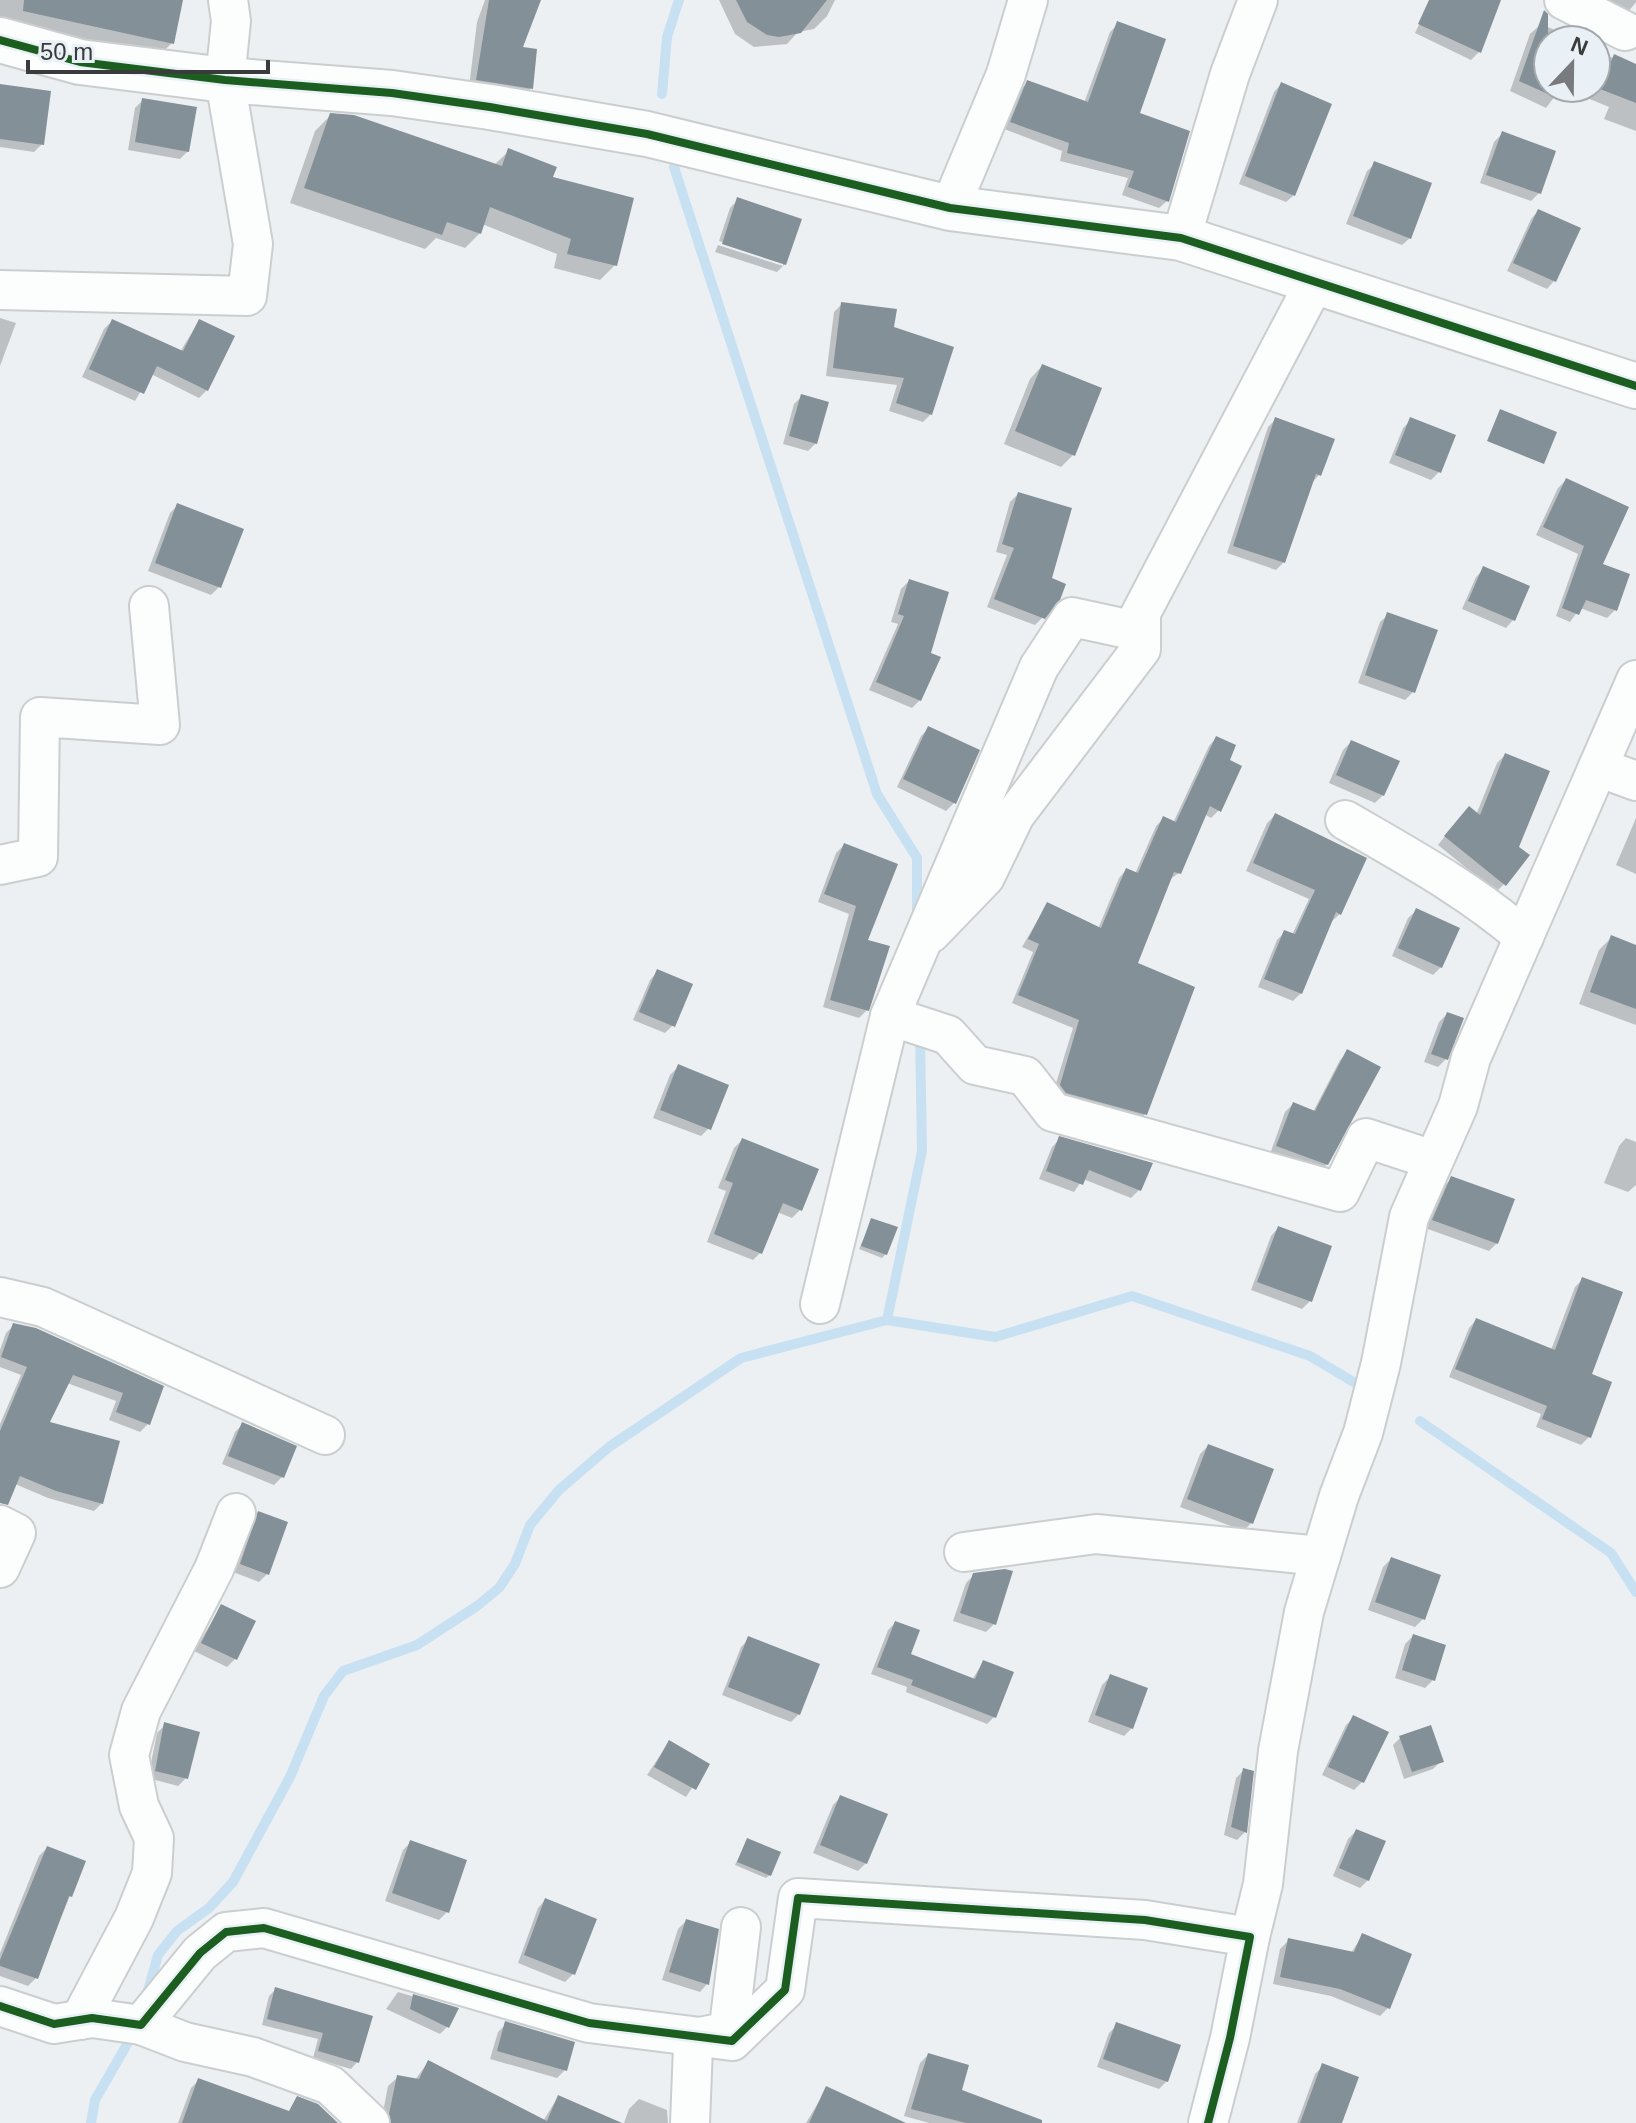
<svg xmlns="http://www.w3.org/2000/svg" width="1636" height="2123" viewBox="0 0 1636 2123" font-family="Helvetica,sans-serif">
<style>
.shadow{fill:#0003}
.lines{fill:none;stroke-linecap:round;stroke-linejoin:round}
.stream{stroke:#c8e1f2;stroke-width:10}
.building{fill:#849097}
.minor-casing{stroke:#cbcecf;stroke-width:42}
.tertiary-casing{stroke:#cbcecf;stroke-width:48}
.minor{stroke:#fcfdfd;stroke-width:38}
.tertiary{stroke:#fcfdfd;stroke-width:44}
.cycleway-casing{stroke:#eaf1f6;stroke-width:13}
.cycleway{stroke:#1b5e20;stroke-width:8}
</style>
<rect width="100%" height="100%" fill="#edf0f3"/>
<g class="shadow">
<path d="M0 0H181L172 43 156 58 0 25Z"/>
<path d="M485 0H539L520 49 531 88 523 96 469 87 477 22Z"/>
<path d="M719 0H835L827 16 814 29 798 32 787 44 754 47 735 34Z"/>
<path d="M1431 0H1498L1479 52 1471 60 1415 33Z"/>
<path d="M1590 0H1636V2L1624 17Z"/>
<path d="M1118 24 1137 114 1167 201 1159 208 1122 195 1128 178 1060 161 1062 151 1004 129 1020 90 1028 82 1084 103 1110 32Z"/>
<path d="M1541 24 1578 40H1548V88H1561L1546 108 1510 91 1530 34Z"/>
<path d="M1596 52 1636 66V131L1604 119 1609 107 1563 88H1596Z"/>
<path d="M1281 84 1294 195 1286 202 1239 184 1274 92Z"/>
<path d="M0 86 42 144 34 152 0 147Z"/>
<path d="M143 100 188 151 180 159 128 150 135 108Z"/>
<path d="M331 115 494 165 509 151 550 178 615 265 600 280 554 268 557 254 482 224 480 233 465 248 436 238 425 249 290 203 315 131Z"/>
<path d="M1502 134 1539 193 1531 201 1480 183 1494 142Z"/>
<path d="M1375 164 1410 238 1402 245 1346 224 1367 171Z"/>
<path d="M738 200 785 264 783 266V262L719 241 730 208Z"/>
<path d="M1538 211 1554 281 1547 289 1507 271 1531 219Z"/>
<path d="M718 245 783 266 777 272 715 252Z"/>
<path d="M842 304 892 329 931 414 923 422 889 411 897 385 826 376 834 312Z"/>
<path d="M0 318 16 323 0 366Z"/>
<path d="M112 321 180 352 199 321 207 390 199 398 151 374 135 401 82 377 104 329Z"/>
<path d="M1042 366 1073 455 1061 467 1004 444 1030 379Z"/>
<path d="M802 396 816 443 808 451 783 444 794 404Z"/>
<path d="M1276 419 1319 475 1311 484 1284 562 1276 570 1227 553 1268 427Z"/>
<path d="M1411 420 1439 472 1431 480 1389 463 1403 428Z"/>
<path d="M1566 480 1615 610 1607 618 1580 608 1570 622 1556 616 1578 554 1536 535 1558 488Z"/>
<path d="M1018 494 1050 579 1043 617 1035 625 987 607 1007 555 996 552 1010 502Z"/>
<path d="M178 505 219 587 211 595 148 571 170 513Z"/>
<path d="M1484 569 1513 620 1506 628 1462 609 1476 577Z"/>
<path d="M909 581 928 654 920 700 912 708 869 690 898 624 891 622 901 589Z"/>
<path d="M1388 615 1413 692 1405 700 1358 683 1380 622Z"/>
<path d="M929 728 954 803 946 811 897 787 921 736Z"/>
<path d="M1216 738 1227 761 1219 810 1211 818 1204 814 1179 873 1169 880 1135 964 1145 1114 1138 1122 1053 1093 1073 1028 1012 1003 1033 952 1022 947 1047 904 1098 929 1119 878 1126 870 1135 874 1156 826 1163 819 1173 823 1209 746Z"/>
<path d="M1351 742 1383 795 1375 803 1329 783 1343 750Z"/>
<path d="M1505 755 1504 884 1496 892 1438 845 1461 816 1476 815 1497 763Z"/>
<path d="M1275 815 1340 914 1332 921 1301 993 1293 1001 1258 987 1277 940 1285 932 1292 935 1309 899 1246 871 1267 823Z"/>
<path d="M1636 818V874L1616 865Z"/>
<path d="M844 845 866 942 867 1010 859 1018 823 1007 849 914 818 902 836 853Z"/>
<path d="M1416 911 1441 967 1433 975 1392 956 1408 918Z"/>
<path d="M1611 938 1636 947V1025L1579 1004 1599 950Z"/>
<path d="M657 972 673 1025 665 1033 633 1020 650 980Z"/>
<path d="M1447 1014 1446 1059 1438 1067 1424 1062 1439 1022Z"/>
<path d="M1348 1052 1327 1164 1319 1172 1270 1154 1285 1112 1293 1104 1313 1112 1340 1060Z"/>
<path d="M678 1067 709 1128 701 1136 653 1118 670 1075Z"/>
<path d="M1626 1138 1636 1142V1185L1628 1192 1604 1183 1619 1146Z"/>
<path d="M1060 1139 1139 1190 1131 1198 1083 1179 1074 1192 1039 1179 1052 1147Z"/>
<path d="M742 1140 800 1210 792 1218 777 1212 761 1252 753 1260 707 1242 726 1191 718 1188 734 1148Z"/>
<path d="M1452 1178 1497 1243 1489 1251 1425 1228 1444 1186Z"/>
<path d="M872 1220 886 1254 882 1258 859 1249Z"/>
<path d="M1278 1228 1310 1301 1302 1309 1251 1290 1271 1236Z"/>
<path d="M1583 1279 1589 1437 1581 1445 1536 1427 1541 1414 1449 1377 1469 1328 1476 1320 1551 1350 1575 1287Z"/>
<path d="M14 1325 162 1387 148 1424 140 1432 109 1420 116 1401 67 1383 47 1423 102 1503 94 1511 48 1498 15 1484 0 1489V1424L21 1375 0 1367V1350L6 1333Z"/>
<path d="M243 1424 282 1477 274 1485 222 1464 235 1432Z"/>
<path d="M1208 1446 1251 1523 1244 1531 1180 1507 1200 1454Z"/>
<path d="M258 1513 267 1574 259 1582 233 1572 250 1521Z"/>
<path d="M1391 1559 1423 1619 1415 1627 1368 1610 1383 1567Z"/>
<path d="M974 1575 994 1624 986 1632 953 1621 966 1583Z"/>
<path d="M221 1607 235 1659 227 1667 194 1651Z"/>
<path d="M895 1623 909 1655 972 1680 983 1662 994 1717 987 1724 906 1692 907 1687 871 1674 888 1630Z"/>
<path d="M1413 1636 1433 1680 1425 1688 1395 1678 1405 1644Z"/>
<path d="M749 1639 799 1714 791 1722 722 1695 741 1647Z"/>
<path d="M1110 1677 1132 1728 1124 1736 1088 1722 1102 1685Z"/>
<path d="M1354 1717 1362 1782 1354 1790 1322 1775 1346 1725Z"/>
<path d="M165 1725 186 1778 178 1786 148 1778 157 1733Z"/>
<path d="M1400 1738 1441 1761 1433 1769 1404 1779 1393 1745Z"/>
<path d="M669 1742 708 1764 686 1797 647 1775Z"/>
<path d="M1244 1770 1251 1773 1245 1832 1237 1840 1224 1835 1236 1778Z"/>
<path d="M841 1797 866 1863 858 1871 813 1853 833 1805Z"/>
<path d="M1356 1831 1368 1880 1360 1888 1333 1876 1348 1839Z"/>
<path d="M747 1840 770 1875 766 1878 735 1865Z"/>
<path d="M411 1842 447 1912 439 1920 385 1901 403 1850Z"/>
<path d="M47 1848 70 1896 36 1978 28 1986 0 1976V1953L39 1856Z"/>
<path d="M545 1900 595 1920 573 1974 565 1982 518 1963 538 1908Z"/>
<path d="M686 1921 707 1984 700 1992 662 1980 678 1929Z"/>
<path d="M1362 1936 1388 2008 1380 2016 1331 1996 1273 1984 1280 1949 1288 1941 1351 1953Z"/>
<path d="M275 1990 357 2062 351 2069 313 2058 318 2039 262 2025 269 1996Z"/>
<path d="M398 1992 456 2009 448 2026 440 2034 386 2009Z"/>
<path d="M506 2024 565 2070 557 2078 490 2059 498 2032Z"/>
<path d="M1117 2025 1167 2081 1159 2089 1097 2067 1109 2033Z"/>
<path d="M928 2055 960 2092 1032 2123H929L904 2116 920 2063Z"/>
<path d="M428 2062 543 2121 558 2097 617 2123H381L388 2086 398 2077 415 2080Z"/>
<path d="M1323 2066 1340 2123H1297L1315 2074Z"/>
<path d="M199 2080 241 2123H178L191 2088Z"/>
<path d="M827 2088 862 2123H806Z"/>
<path d="M639 2099 667 2110 668 2123H624L629 2109Z"/>
</g>
<g class="lines">
<g class="stream">
<path d="M662 94 667 37 679 0"/>
<path d="M674 167 877 794 917 858V914"/>
<path d="M887 1320 995 1337 1132 1296 1310 1356 1367 1390"/>
<path d="M1420 1421 1611 1553 1636 1592"/>
<path d="M146 1997 158 1955 177 1931 209 1908 233 1882 290 1777 324 1696 343 1671 417 1645 477 1606 499 1588 515 1564 530 1525 559 1490 609 1447 741 1358 887 1320 922 1151 920 1034"/>
<path d="M91 2123 95 2100 134 2032"/>
</g>
</g>
<g class="building">
<path d="M24 0H183L174 44 23 11Z"/>
<path d="M489 0H541L523 47 537 49 533 89 476 80Z"/>
<path d="M736 0H827L801 33 779 37 767 35 747 22Z"/>
<path d="M1429 0H1501L1481 53 1418 24Z"/>
<path d="M1544 10 1548 14V94L1519 81Z"/>
<path d="M1117 21 1166 39 1140 113 1190 131 1169 202 1128 187 1134 171 1067 153 1069 143 1010 122 1027 80 1088 102Z"/>
<path d="M1614 54 1636 64V103L1600 89Z"/>
<path d="M1281 82 1332 104 1295 196 1245 176Z"/>
<path d="M0 84 51 91 44 145 0 139Z"/>
<path d="M142 98 197 107 189 152 135 142Z"/>
<path d="M330 113 354 115 502 166 508 148 557 167 553 177 634 198 617 266 567 254 571 239 490 207 481 234 447 222 442 235 304 188Z"/>
<path d="M1502 131 1556 151 1541 194 1486 175Z"/>
<path d="M1374 161 1432 183 1411 239 1353 216Z"/>
<path d="M737 197 802 219 786 265 722 244Z"/>
<path d="M1538 209 1581 228 1556 282 1513 263Z"/>
<path d="M841 302 897 309 894 327 954 347 932 415 896 403 904 378 833 368Z"/>
<path d="M112 319 183 351 199 319 235 336 208 391 157 366 144 394 89 369Z"/>
<path d="M1042 364 1102 388 1075 456 1015 431Z"/>
<path d="M801 394 829 402 817 444 789 436Z"/>
<path d="M1500 409 1557 432 1544 464 1487 441Z"/>
<path d="M1275 417 1335 439 1321 476 1316 474 1285 563 1233 546Z"/>
<path d="M1410 417 1456 435 1441 473 1395 455Z"/>
<path d="M1566 478 1629 507 1603 564 1630 574 1617 611 1586 600 1579 615 1562 608 1584 546 1543 527Z"/>
<path d="M1018 492 1072 508 1052 578 1066 584 1060 600 1045 619 994 599 1014 548 1002 544Z"/>
<path d="M177 503 244 529 221 588 155 563Z"/>
<path d="M1483 566 1530 586 1515 621 1468 601Z"/>
<path d="M909 579 949 592 931 653 941 657 921 701 876 682 904 616 898 614Z"/>
<path d="M1387 612 1438 630 1415 693 1365 675Z"/>
<path d="M928 726 980 750 956 804 903 779Z"/>
<path d="M1216 736 1236 745 1230 760 1242 766 1221 812 1210 806 1181 874 1174 872 1138 963 1195 987 1147 1115 1066 1093 1060 1085 1079 1020 1018 995 1039 944 1028 939 1047 902 1101 928 1126 868 1138 873 1163 816 1176 822Z"/>
<path d="M1351 740 1400 761 1384 796 1336 775Z"/>
<path d="M1505 753 1550 771 1519 847 1530 855 1506 886 1444 836 1469 806 1480 815Z"/>
<path d="M1275 813 1367 858 1341 915 1336 912 1302 994 1264 979 1284 930 1295 934 1315 890 1253 863Z"/>
<path d="M844 843 898 864 868 940 890 946 869 1011 830 1000 856 906 824 894Z"/>
<path d="M1416 908 1460 928 1442 968 1398 948Z"/>
<path d="M1611 935 1636 945V1009L1590 992Z"/>
<path d="M657 969 693 984 675 1027 639 1012Z"/>
<path d="M1447 1012 1464 1018 1448 1060 1431 1054Z"/>
<path d="M1347 1049 1381 1067 1328 1165 1276 1146 1293 1102 1315 1111Z"/>
<path d="M678 1064 729 1085 711 1130 660 1110Z"/>
<path d="M1059 1136 1153 1163 1141 1191 1089 1170 1083 1185 1046 1171Z"/>
<path d="M742 1138 819 1169 802 1211 783 1203 762 1254 714 1234 733 1183 725 1180Z"/>
<path d="M1451 1176 1515 1199 1498 1244 1432 1220Z"/>
<path d="M871 1218 898 1227 887 1255 861 1246Z"/>
<path d="M1278 1226 1332 1246 1312 1302 1257 1282Z"/>
<path d="M1582 1277 1623 1292 1592 1374 1612 1382 1591 1438 1542 1419 1547 1406 1455 1369 1476 1318 1555 1350Z"/>
<path d="M13 1323 36 1328 164 1386 150 1425 116 1412 123 1393 73 1375 50 1422 120 1441 103 1504 56 1491 20 1476 8 1505 0 1503V1431L27 1367 1 1357Z"/>
<path d="M242 1422 297 1446 284 1478 228 1456Z"/>
<path d="M1208 1444 1274 1469 1253 1524 1187 1499Z"/>
<path d="M258 1511 288 1522 269 1575 240 1564Z"/>
<path d="M1391 1557 1441 1575 1425 1620 1375 1602Z"/>
<path d="M1005 1569 1013 1571 996 1625 960 1613 973 1573Z"/>
<path d="M221 1604 256 1621 237 1660 201 1643Z"/>
<path d="M895 1621 920 1630 911 1654 975 1679 983 1660 1014 1672 996 1718 911 1685 913 1680 877 1667Z"/>
<path d="M1413 1634 1446 1645 1435 1681 1402 1670Z"/>
<path d="M748 1636 820 1664 800 1715 728 1687Z"/>
<path d="M1110 1674 1148 1688 1133 1729 1095 1715Z"/>
<path d="M1353 1715 1389 1732 1364 1783 1328 1767Z"/>
<path d="M164 1722 200 1732 188 1779 155 1771Z"/>
<path d="M1431 1725 1444 1762 1412 1772 1399 1736Z"/>
<path d="M669 1740 710 1764 696 1790 654 1767Z"/>
<path d="M1243 1768 1254 1771 1247 1833 1231 1827Z"/>
<path d="M840 1795 888 1814 867 1864 820 1845Z"/>
<path d="M1356 1829 1386 1841 1369 1881 1339 1868Z"/>
<path d="M747 1838 781 1852 771 1876 737 1862Z"/>
<path d="M410 1840 467 1860 449 1913 392 1893Z"/>
<path d="M47 1846 86 1861 72 1897 69 1896 38 1979 0 1966V1960Z"/>
<path d="M545 1898 597 1919 575 1975 524 1955Z"/>
<path d="M686 1919 719 1929 709 1985 669 1972Z"/>
<path d="M1362 1933 1412 1954 1390 2009 1340 1989 1280 1977 1288 1938 1354 1952Z"/>
<path d="M275 1987 373 2016 359 2063 318 2051 323 2033 267 2019Z"/>
<path d="M413 1994 459 2008 449 2028 410 2009Z"/>
<path d="M505 2021 575 2042 567 2071 497 2051Z"/>
<path d="M1116 2022 1181 2045 1168 2082 1103 2059Z"/>
<path d="M928 2053 969 2065 962 2090 1042 2120V2123H966L911 2109Z"/>
<path d="M428 2060 547 2121 558 2095 622 2123H391L389 2114 397 2075 419 2079Z"/>
<path d="M1322 2063 1359 2077 1342 2123H1300Z"/>
<path d="M198 2078 289 2111 297 2096 318 2104 338 2123H182Z"/>
<path d="M826 2086 906 2123H809Z"/>
</g>
<g class="lines">
<defs>
<g id="minor">
<path d="M1564 0 1625 31"/>
<path d="M950 208 1006 74 1028 0"/>
<path d="M1181 238 1230 74 1258 0"/>
<path d="M0 290 247 296 253 244 225 80 231 21 228 0"/>
<path d="M1598 767 1636 781"/>
<path d="M1345 820C1407 856 1470 890 1524 937"/>
<path d="M0 865 38 857 40 717 160 725 149 606"/>
<path d="M931 933 985 877 1015 815 1141 649V614"/>
<path d="M890 1016 948 1035 975 1065 1025 1076 1053 1112 1340 1192 1366 1138 1433 1160"/>
<path d="M0 1297 43 1307 325 1435"/>
<path d="M820 1304 890 1016 1039 667 1072 617 1132 630 1316 280"/>
<path d="M0 1525 16 1533 0 1568"/>
<path d="M964 1552 1096 1534 1321 1556"/>
<path d="M1250 1937 1263 1884 1278 1751 1304 1612 1339 1496 1363 1433 1381 1363 1409 1217 1458 1106 1471 1058 1636 680"/>
<path d="M0 2006 54 2024 92 2018 141 2025 200 1953 226 1932 264 1928 589 2023 732 2041 785 1990 798 1898 1145 1920 1250 1937 1230 2038 1208 2123"/>
<path d="M80 2020 134 1918 152 1873 154 1838 139 1806 129 1755 141 1711 214 1569 236 1513"/>
<path d="M141 2025 185 2042 253 2057 330 2085 370 2123"/>
<path d="M690 2123 693 2047 700 2037 720 2033 729 2027 741 1927"/>
</g>
<path id="tertiary" d="M0 40 80 62 225 80 392 93 490 107 647 134 950 208 1181 238 1636 386"/>
</defs>
<use href="#minor" class="minor-casing"/>
<use href="#tertiary" class="tertiary-casing"/>
<use href="#minor" class="minor"/>
<use href="#tertiary" class="tertiary"/>
<defs>
<g id="cycleway">
<path d="M0 40 80 62 225 80 392 93 490 107 647 134 950 208 1181 238 1636 386"/>
<path d="M0 2006 54 2024 92 2018 141 2025 200 1953 226 1932 264 1928 589 2023 732 2041 785 1990 798 1898 1145 1920 1250 1937 1230 2038 1208 2123"/>
</g>
</defs>
<use href="#cycleway" class="cycleway-casing"/>
<use href="#cycleway" class="cycleway"/>
</g>
<g transform="translate(1572 64) rotate(22)"><circle r="38" fill="#eaf1f6" stroke="#a3a8ac" stroke-width="2"/>
<path d="M0-6L14 30L0 20L-14 30Z" fill="#787a7d"/>
<text y="-12" font-size="22" font-weight="bold" text-anchor="middle" fill="#393b3d">N</text>
</g>
<path d="M28 60v12h240v-12" fill="none" stroke="#393b3d" stroke-width="4"/>
<text x="40" y="60" font-size="24" fill="#393b3d" stroke="#eaf1f6" stroke-width="6" paint-order="stroke">50 m</text>
</svg>
